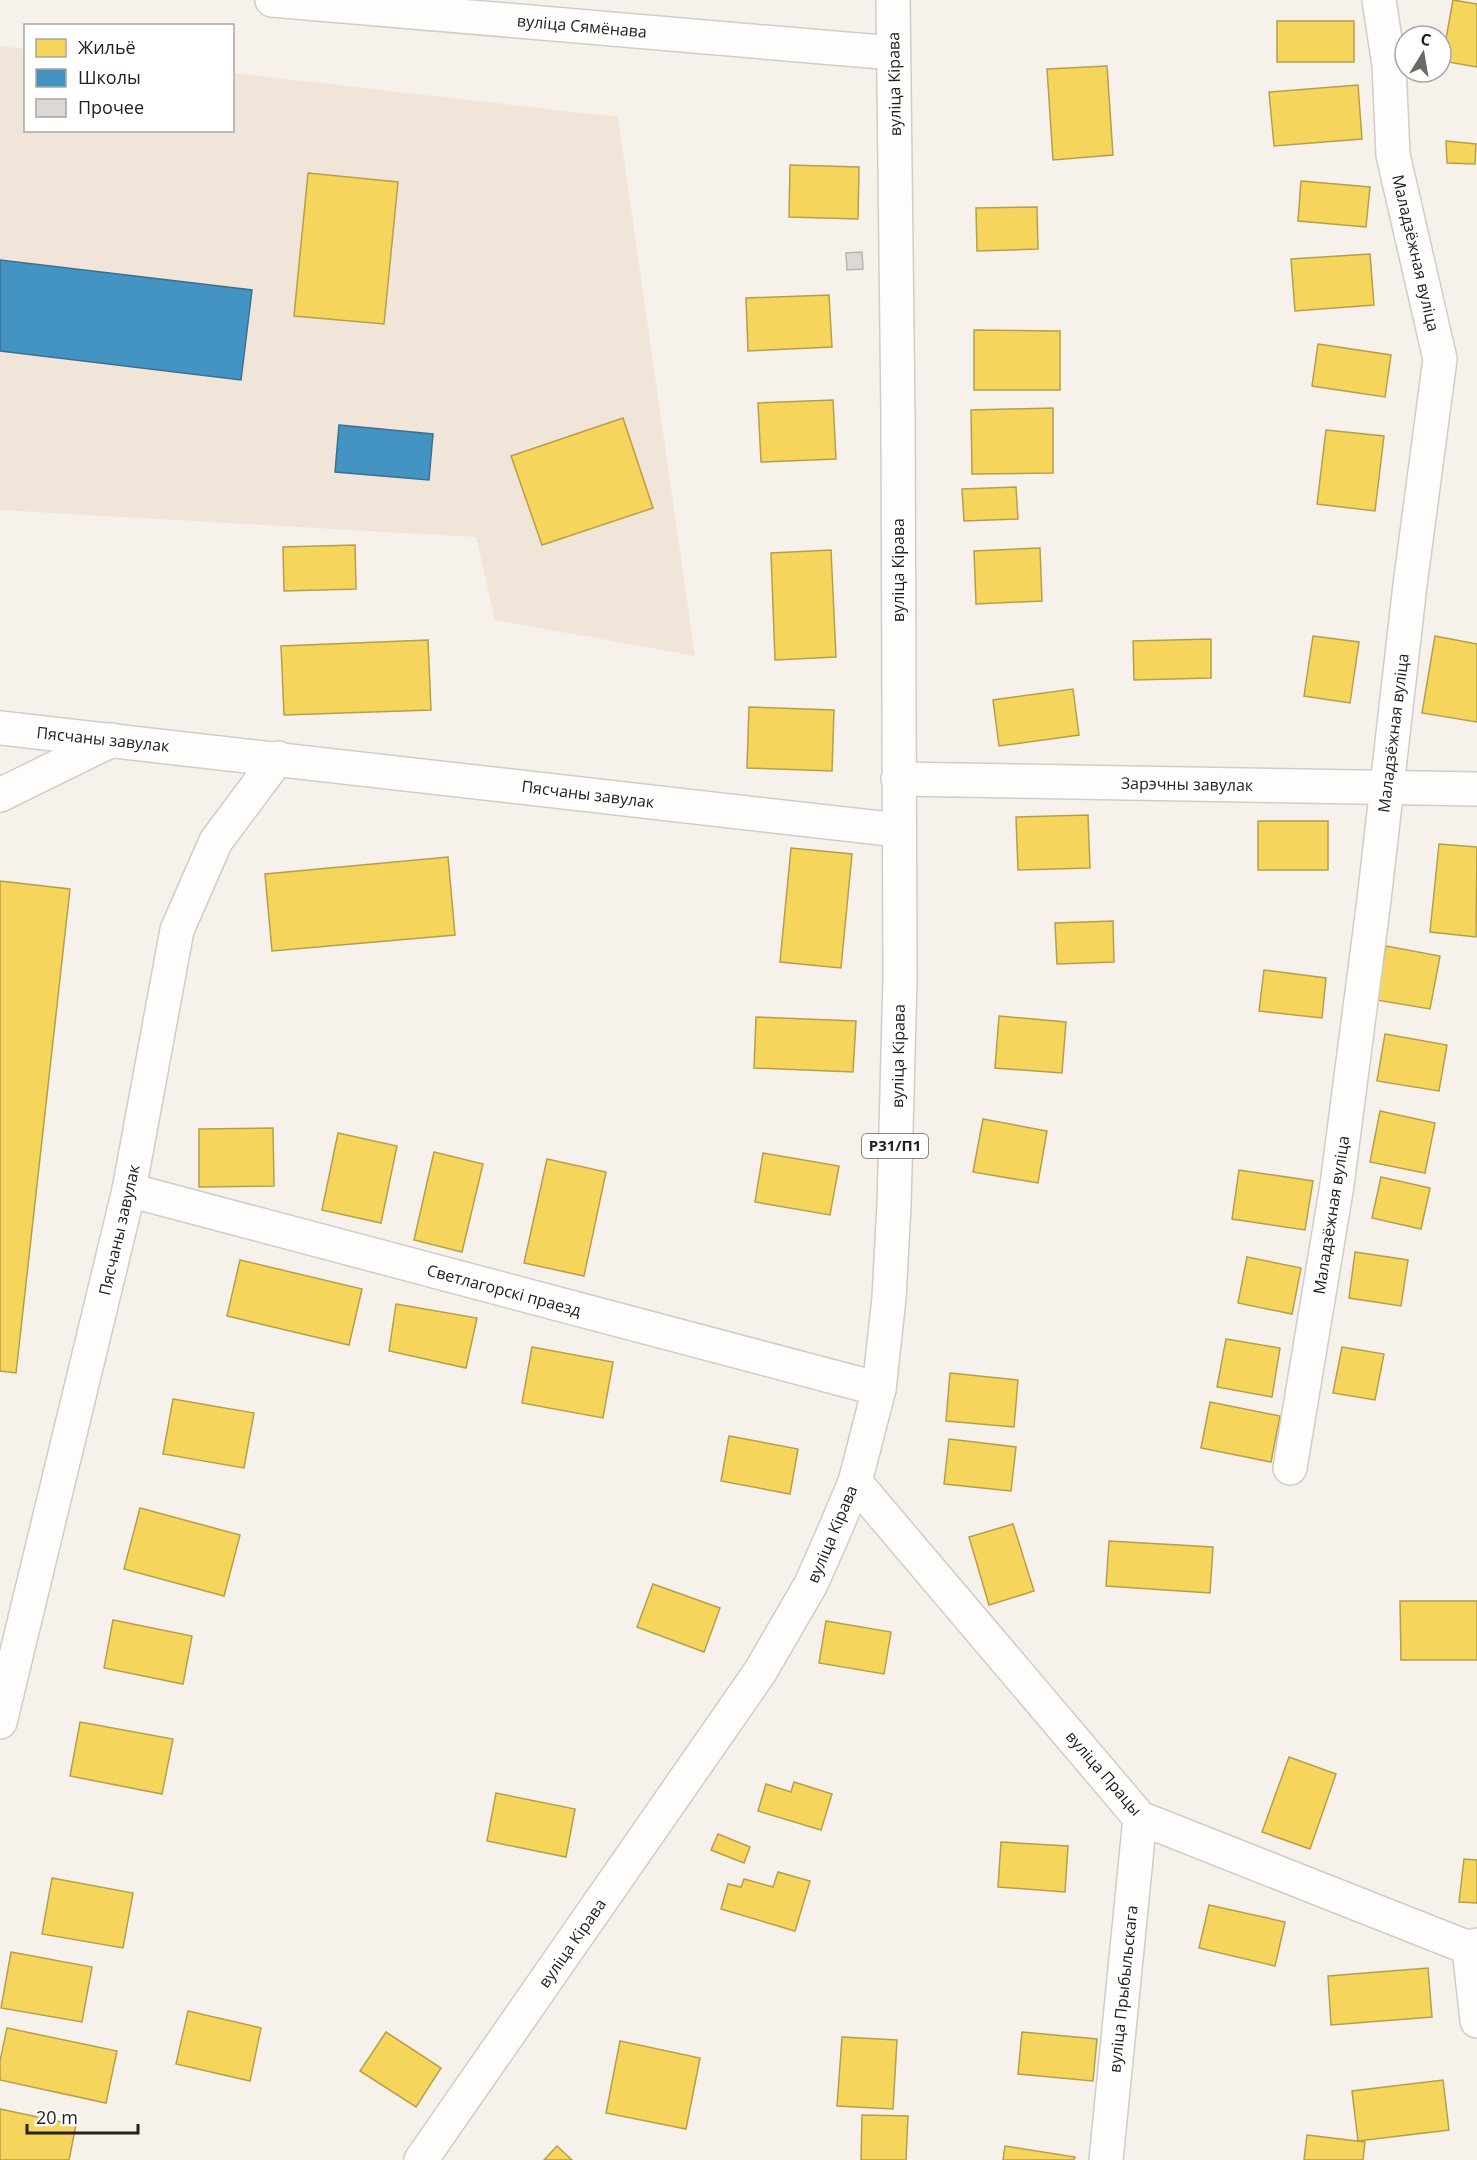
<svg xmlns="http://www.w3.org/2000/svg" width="1477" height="2160" viewBox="0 0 1477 2160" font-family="'Open Sans',sans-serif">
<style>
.built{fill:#f1e4d9}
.homes{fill:#f6d55c;stroke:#b79f49;stroke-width:1.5}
.schools{fill:#4393c3;stroke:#3a7091;stroke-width:1.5}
.building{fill:#ded8d4;stroke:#bbb5b1;stroke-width:1.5}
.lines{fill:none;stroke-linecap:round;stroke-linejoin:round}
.minor-casing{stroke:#d2ccc7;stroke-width:36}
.major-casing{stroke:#d2ccc7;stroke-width:36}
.minor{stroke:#fefdfc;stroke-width:33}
.major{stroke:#fefdfc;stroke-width:33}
.labels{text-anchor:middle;stroke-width:6;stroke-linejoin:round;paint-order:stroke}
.shield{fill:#fff;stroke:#666360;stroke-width:1.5}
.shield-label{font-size:15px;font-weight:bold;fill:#25201c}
.street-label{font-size:16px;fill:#25201c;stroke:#fff}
</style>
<rect width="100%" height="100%" fill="#f7f1eb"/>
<path class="built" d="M0 46 25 49 26 130H232L233 73 618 117 695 656 495 620 476 537 0 510Z"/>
<g class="homes">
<path d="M1453 0 1477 4V67L1442 61Z"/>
<rect x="1277" y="21" width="77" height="41"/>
<path d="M1107 66 1113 155 1053 160 1047 69Z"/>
<path d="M1358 85 1362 139 1274 146 1269 92Z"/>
<path d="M1446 141 1476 144 1475 164 1447 163Z"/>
<path d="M790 165 859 167 858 219 789 217Z"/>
<path d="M308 173 398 182 384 324 294 316Z"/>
<path d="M1301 181 1370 187 1366 227 1298 221Z"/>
<path d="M1037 207 1038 249 977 251 976 208Z"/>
<path d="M1370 254 1374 305 1295 311 1291 259Z"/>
<path d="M829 295 832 347 748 351 746 298Z"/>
<path d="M974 330 1060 331V390H974Z"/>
<path d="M1318 344 1391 355 1385 397 1312 386Z"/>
<path d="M833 400 836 459 761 462 758 403Z"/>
<path d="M1053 408V473L972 474 971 410Z"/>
<path d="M623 418 653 508 542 545 511 456Z"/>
<path d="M1326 430 1384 436 1375 511 1317 504Z"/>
<path d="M1016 487 1018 519 964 521 962 489Z"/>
<path d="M355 545 356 589 284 591 283 547Z"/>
<path d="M1040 548 1042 601 976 604 974 551Z"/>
<path d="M831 550 836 657 775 660 771 553Z"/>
<path d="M1313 636 1359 642 1350 703 1304 696Z"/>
<path d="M1435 636 1477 644V722L1422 713Z"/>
<path d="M1211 639V678L1134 680 1133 641Z"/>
<path d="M428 640 431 710 284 715 281 646Z"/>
<path d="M1073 689 1079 735 999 746 993 700Z"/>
<path d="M749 707 834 710 832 771 747 768Z"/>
<path d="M1088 815 1090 868 1018 870 1016 817Z"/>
<rect x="1258" y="821" width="70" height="49"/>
<path d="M1439 844 1477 847 1476 937 1430 932Z"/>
<path d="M791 848 852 854 841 968 780 962Z"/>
<path d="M448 857 455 935 272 951 265 874Z"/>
<path d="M0 881 70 889 16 1373 0 1371Z"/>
<path d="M1113 921 1114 962 1057 964 1055 923Z"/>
<path d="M1386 946 1440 956 1430 1009 1376 1000Z"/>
<path d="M1264 970 1326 978 1322 1018 1259 1011Z"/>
<path d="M999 1016 1066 1022 1062 1073 995 1068Z"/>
<path d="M756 1017 856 1021 853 1072 754 1068Z"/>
<path d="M1385 1034 1447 1045 1439 1091 1377 1081Z"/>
<path d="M1380 1111 1435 1123 1425 1173 1370 1162Z"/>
<path d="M983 1119 1047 1131 1038 1183 973 1172Z"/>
<path d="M273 1128 274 1186 199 1187V1129Z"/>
<path d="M338 1133 397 1146 381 1223 322 1210Z"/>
<path d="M434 1152 483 1164 462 1252 414 1240Z"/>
<path d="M763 1153 839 1166 830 1215 755 1202Z"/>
<path d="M547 1159 606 1172 584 1276 524 1263Z"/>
<path d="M1239 1170 1313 1181 1305 1230 1232 1219Z"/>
<path d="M1381 1177 1430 1188 1421 1229 1372 1218Z"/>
<path d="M1355 1252 1408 1260 1401 1306 1349 1298Z"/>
<path d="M1247 1257 1301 1268 1292 1314 1238 1303Z"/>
<path d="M240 1260 362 1289 349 1345 227 1316Z"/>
<path d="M396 1304 477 1318 466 1368 389 1351Z"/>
<path d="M1226 1339 1280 1348 1272 1397 1217 1387Z"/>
<path d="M532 1347 613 1362 603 1418 522 1403Z"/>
<path d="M1342 1347 1384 1354 1375 1400 1333 1393Z"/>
<path d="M950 1373 1018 1380 1014 1427 946 1421Z"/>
<path d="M173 1399 254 1413 244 1468 163 1454Z"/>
<path d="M1210 1402 1280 1416 1271 1462 1201 1448Z"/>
<path d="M729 1436 798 1449 790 1494 721 1481Z"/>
<path d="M949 1439 1016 1447 1011 1491 944 1484Z"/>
<path d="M140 1508 240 1535 224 1596 124 1569Z"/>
<path d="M1013 1524 1034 1591 989 1605 969 1537Z"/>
<path d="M1109 1541 1213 1547 1210 1593 1106 1586Z"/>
<path d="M653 1584 720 1608 704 1652 637 1627Z"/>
<path d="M1400 1601H1477V1660H1401Z"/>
<path d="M113 1620 192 1636 183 1684 104 1668Z"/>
<path d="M826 1621 891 1632 884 1674 819 1663Z"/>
<path d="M80 1722 173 1739 162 1794 70 1776Z"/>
<path d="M1289 1757 1336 1774 1310 1849 1262 1832Z"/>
<path d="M794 1782 832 1794 821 1830 758 1811 766 1784 791 1792Z"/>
<path d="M496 1793 575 1809 566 1857 487 1841Z"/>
<path d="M718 1834 750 1847 744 1863 711 1850Z"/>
<path d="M1001 1842 1068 1846 1065 1892 998 1887Z"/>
<path d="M1464 1859 1477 1860V1903L1459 1902Z"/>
<path d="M778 1872 810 1881 795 1931 721 1909 728 1884 741 1887 744 1879 773 1887Z"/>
<path d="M52 1878 133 1893 123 1948 42 1934Z"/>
<path d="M1209 1905 1285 1922 1275 1966 1199 1948Z"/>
<path d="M11 1952 92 1967 82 2022 1 2008Z"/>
<path d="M1428 1968 1432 2017 1331 2025 1328 1976Z"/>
<path d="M188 2011 261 2028 250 2081 176 2064Z"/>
<path d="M7 2028 117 2051 106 2103 0 2080V2061Z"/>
<path d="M386 2032 441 2068 416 2107 360 2071Z"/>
<path d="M1022 2032 1097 2039 1093 2081 1018 2074Z"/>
<path d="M842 2037 897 2040 893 2109 837 2106Z"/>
<path d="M620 2041 700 2058 686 2129 606 2113Z"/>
<path d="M1443 2080 1449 2130 1358 2141 1352 2091Z"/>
<path d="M0 2109 76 2125 69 2160H0Z"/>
<path d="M862 2115 908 2116 906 2160H861Z"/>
<path d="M1307 2135 1365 2142 1363 2160H1304Z"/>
<path d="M557 2146 572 2160H544Z"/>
<path d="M1005 2146 1075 2157 1074 2160H1003Z"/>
</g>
<g class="schools">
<path d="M0 260 252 290 241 380 0 351Z"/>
<path d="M339 425 433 434 429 480 335 472Z"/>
</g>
<path class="building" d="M862 252 863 269 847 270 846 253Z"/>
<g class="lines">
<defs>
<g id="minor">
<path d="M272 0 893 53"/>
<path d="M0 728 898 830"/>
<path d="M898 779 1477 789"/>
<path d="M0 795 112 740"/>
<path d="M129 1190 879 1389"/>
<path d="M1290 1468 1337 1185 1374 900 1410 585 1440 359 1393 155 1389 65 1379 0"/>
<path d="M855 1482 1140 1818 1469 1948 1477 1945"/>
<path d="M0 1722 129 1190 177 930 216 841 278 758"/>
<path d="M1469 1948 1477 2021"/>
<path d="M1106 2160 1140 1818"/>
</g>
<path id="major" d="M421 2160 760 1672 811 1584 834 1532 855 1482 879 1389 889 1298 894 1205 900 979 898 416 893 0"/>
</defs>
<use href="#minor" class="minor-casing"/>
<use href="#major" class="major-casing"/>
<use href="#minor" class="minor"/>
<use href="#major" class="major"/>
</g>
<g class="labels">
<rect class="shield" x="862" y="1134" width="66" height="24" rx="4.5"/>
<g class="shield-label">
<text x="895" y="1151">Р31/П1</text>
</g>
<g class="street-label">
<text transform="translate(582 26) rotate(5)" y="6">вуліца Сямёнава</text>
<text transform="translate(894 84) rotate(-91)" y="6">вуліца Кірава</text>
<text transform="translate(1416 253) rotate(77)" y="6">Маладзёжная вуліца</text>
<text transform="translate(898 570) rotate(-90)" y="6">вуліца Кірава</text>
<text transform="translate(1393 733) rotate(-83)" y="6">Маладзёжная вуліца</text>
<text transform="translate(103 739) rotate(6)" y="6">Пясчаны завулак</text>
<text transform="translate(1187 784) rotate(1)" y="6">Зарэчны завулак</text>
<text transform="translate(588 794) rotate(7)" y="6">Пясчаны завулак</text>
<text transform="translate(898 1056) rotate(-89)" y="6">вуліца Кірава</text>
<text transform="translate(1331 1215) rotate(-81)" y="6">Маладзёжная вуліца</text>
<text transform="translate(119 1230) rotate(-77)" y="6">Пясчаны завулак</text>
<text transform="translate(504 1290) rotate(15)" y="6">Светлагорскі праезд</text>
<text transform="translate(832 1534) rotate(-67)" y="6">вуліца Кірава</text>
<text transform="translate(1104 1773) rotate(49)" y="6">вуліца Працы</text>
<text transform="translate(572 1943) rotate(-55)" y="6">вуліца Кірава</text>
<text transform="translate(1123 1989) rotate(-84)" y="6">вуліца Прыбыльскага</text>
</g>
</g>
<rect x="24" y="24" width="210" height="108" fill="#ffffff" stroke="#a8a6a4" stroke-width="1.5"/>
<rect x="36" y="39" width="30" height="18" fill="#f6d55c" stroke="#a8a6a4" stroke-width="1.5"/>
<text x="78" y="54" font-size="18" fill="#25201c">Жильё</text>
<rect x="36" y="69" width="30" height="18" fill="#4393c3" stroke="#a8a6a4" stroke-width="1.5"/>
<text x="78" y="84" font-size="18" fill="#25201c">Школы</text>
<rect x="36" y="99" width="30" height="18" fill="#ded8d4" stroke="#a8a6a4" stroke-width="1.5"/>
<text x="78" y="114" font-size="18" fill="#25201c">Прочее</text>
<g transform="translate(1423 54) rotate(11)"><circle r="28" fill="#ffffff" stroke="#a8a6a4" stroke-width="1.5"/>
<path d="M0-4.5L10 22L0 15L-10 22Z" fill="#6e6964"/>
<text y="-9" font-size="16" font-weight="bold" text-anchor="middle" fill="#25201c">С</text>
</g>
<path d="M27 2124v9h111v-9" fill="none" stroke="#25201c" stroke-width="3"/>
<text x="36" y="2124" font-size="18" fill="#25201c" stroke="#ffffff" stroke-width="4.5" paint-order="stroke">20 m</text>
</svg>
